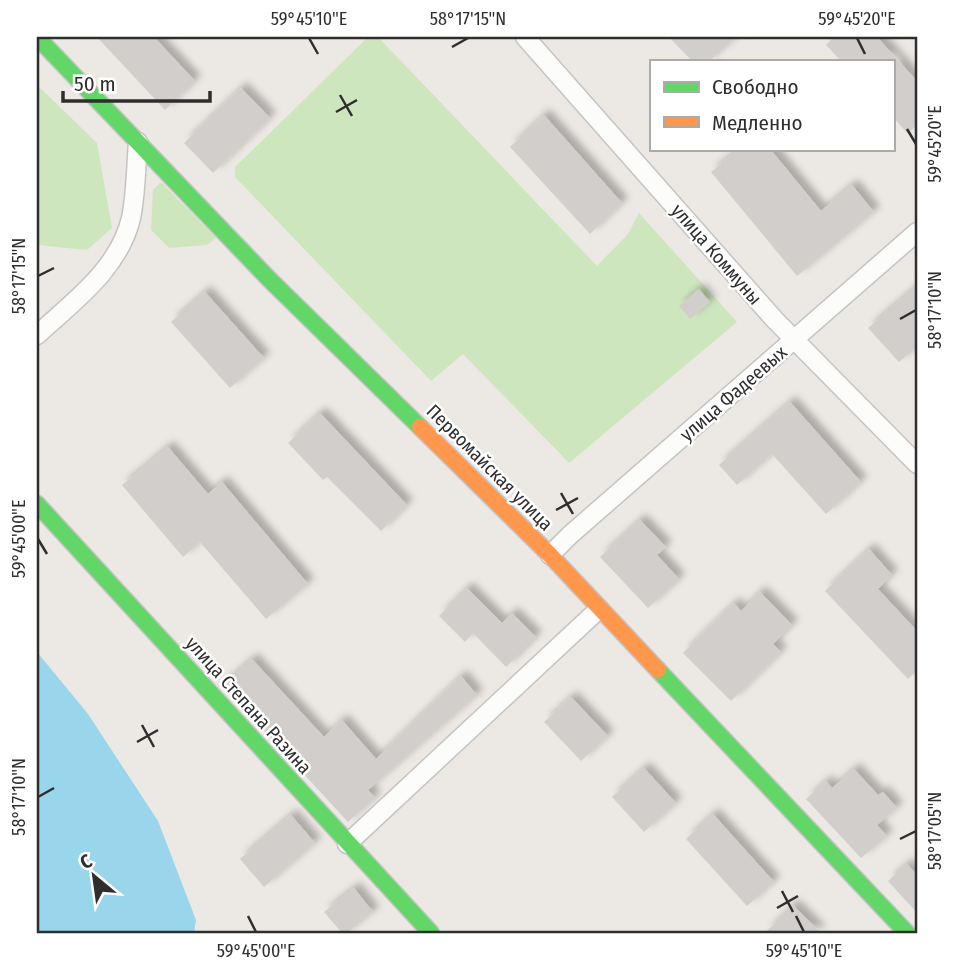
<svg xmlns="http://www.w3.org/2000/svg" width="954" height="970" viewBox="0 0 954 970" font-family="'Fira Sans Condensed',sans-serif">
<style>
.green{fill:#cee6be}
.water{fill:#99d6ec}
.building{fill:#d1cecb;filter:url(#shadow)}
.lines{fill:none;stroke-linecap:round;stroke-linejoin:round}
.street-casing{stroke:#c5c4c5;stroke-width:21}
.fast-casing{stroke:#c5c4c5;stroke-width:19}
.slow-casing{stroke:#c5c4c5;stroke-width:19}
.street{stroke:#fcfcfb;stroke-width:18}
.fast{stroke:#63d668;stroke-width:16}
.slow{stroke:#ff974d;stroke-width:16}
.ticks{fill:none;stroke:#2e2e2e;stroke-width:2.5}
.labels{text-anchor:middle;stroke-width:5;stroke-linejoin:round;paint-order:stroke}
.street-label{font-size:19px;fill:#2e2e2e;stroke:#fff}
.neatline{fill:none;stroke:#2e2e2e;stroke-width:2.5}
.ticks-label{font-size:18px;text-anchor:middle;fill:#2e2e2e}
</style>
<defs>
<filter id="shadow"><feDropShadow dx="6" dy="-6" stdDeviation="3.5" flood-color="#0004"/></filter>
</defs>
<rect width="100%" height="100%" fill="#ece8e4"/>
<g class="green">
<path d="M368 37H378L597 266 628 234 639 213 737 322 569 463 463 354 431 381 235 177V167Z"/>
<path d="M37 85 97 143 112 228 87 250 37 245Z"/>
<path d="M161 182 216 238 207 245 169 248 151 230 153 190Z"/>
</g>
<path class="water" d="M37 652 88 714 158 821 196 920 194 933H37Z"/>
<g class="building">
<path d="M97 37H154L195 81 165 110Z"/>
<path d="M669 37H736L709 61H692Z"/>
<path d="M834 37H877L917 81V124L908 134 893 117V61H841L826 45Z"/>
<path d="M241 88 270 118 213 173 184 143Z"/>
<path d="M544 115 622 203 590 234 510 147Z"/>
<path d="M739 149H770L821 211 852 185 874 212 797 276 711 172Z"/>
<path d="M917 286V347L899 362 868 328Z"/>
<path d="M699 289 710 302 690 319 679 306Z"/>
<path d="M205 292 264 358 230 388 171 322Z"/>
<path d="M790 402 861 482 826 514 772 454 737 485 719 465Z"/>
<path d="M320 413 407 505 381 531 327 477 323 480 288 443Z"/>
<path d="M168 447 208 494 222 482 308 584 266 619 200 542 183 557 122 485Z"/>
<path d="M640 520 666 547 657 555 679 579 648 608 600 557Z"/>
<path d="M869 549 892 575 878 589 917 631V671L908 679 825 591Z"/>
<path d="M467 588 502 623 512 613 536 637 506 667 473 633 465 642 439 616Z"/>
<path d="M760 592 792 625 773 644 781 652 731 701 683 653 734 603 741 611Z"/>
<path d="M252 659 324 737 342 720 376 759 461 676 477 695 368 790 375 798 348 822 222 685Z"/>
<path d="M571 697 608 736 581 761 544 722Z"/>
<path d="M644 768 676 803 644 832 612 797Z"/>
<path d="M854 769 878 795 883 792 897 808 877 825 887 836 861 858 806 799 826 781 832 788Z"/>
<path d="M713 814 774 882 747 906 686 839Z"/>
<path d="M291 815 315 843 264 887 240 859Z"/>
<path d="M907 864 917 875V913L888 881Z"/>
<path d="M354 888 373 912 347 933H342L324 912Z"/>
<path d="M793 905 821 933H765Z"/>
</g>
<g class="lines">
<defs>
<g id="street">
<path d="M525 37 774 319 917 464"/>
<path d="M37 335C74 301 119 269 131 218 136 194 136 167 138 142"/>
<path d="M550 555 570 535 917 232"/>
<path d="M347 844 599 609"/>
</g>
<g id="fast">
<path d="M37 37 269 279 420 427"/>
<path d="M37 504 431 933"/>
<path d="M658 670 907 933"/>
</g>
<path id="slow" d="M420 427 550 555 658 670"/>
</defs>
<use href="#street" class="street-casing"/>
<use href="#fast" class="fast-casing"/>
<use href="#slow" class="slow-casing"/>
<use href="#street" class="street"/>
<use href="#fast" class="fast"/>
<use href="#slow" class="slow"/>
</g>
<path class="ticks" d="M309 38 318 54M857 38 865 54M452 47 468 38M340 95 352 116M336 112 357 100M907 129 916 144M38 276 54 268M900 319 916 310M561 493 573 514M556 510 578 498M38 539 47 554M142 725 154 747M137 742 158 730M38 797 54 788M900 839 916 831M782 891 793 912M777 908 798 896M248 916 256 932M796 916 804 932"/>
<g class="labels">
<g class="street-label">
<text transform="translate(717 254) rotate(49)" y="7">улица Коммуны</text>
<text transform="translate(733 393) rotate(-41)" y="7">улица Фадеевых</text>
<text transform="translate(490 467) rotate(45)" y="7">Первомайская улица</text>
<text transform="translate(249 705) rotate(48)" y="7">улица Степана Разина</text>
</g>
</g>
<rect width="954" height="970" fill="none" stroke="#ffffff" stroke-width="77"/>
<rect x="650" y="60" width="245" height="91" fill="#ffffff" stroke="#ababab" stroke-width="2"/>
<rect x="664" y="82" width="35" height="10" fill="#63d668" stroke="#ababab" stroke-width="2"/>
<text x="712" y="94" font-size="21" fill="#2e2e2e">Свободно</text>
<rect x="664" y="117" width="35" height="10" fill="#ff974d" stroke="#ababab" stroke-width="2"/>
<text x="712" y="130" font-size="21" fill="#2e2e2e">Медленно</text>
<g transform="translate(94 876) rotate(331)" stroke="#ffffff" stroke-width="5" paint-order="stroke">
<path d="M0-5L12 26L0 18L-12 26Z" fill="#2e2e2e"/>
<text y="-10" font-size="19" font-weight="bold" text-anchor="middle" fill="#2e2e2e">С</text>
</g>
<path d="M63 91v10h147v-10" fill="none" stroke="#2e2e2e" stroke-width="3.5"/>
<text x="74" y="91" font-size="21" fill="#2e2e2e" stroke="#ffffff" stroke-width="5" paint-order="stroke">50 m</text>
<rect x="38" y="38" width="878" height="894" class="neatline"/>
<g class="ticks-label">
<text x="309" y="25">59°45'10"E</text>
<text x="468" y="25">58°17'15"N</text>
<text x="857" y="25">59°45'20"E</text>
<text transform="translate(935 144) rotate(-90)" y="6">59°45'20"E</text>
<text transform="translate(19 276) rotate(-90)" y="6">58°17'15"N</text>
<text transform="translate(935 310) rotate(-90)" y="6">58°17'10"N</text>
<text transform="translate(19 539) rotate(-90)" y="6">59°45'00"E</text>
<text transform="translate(19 797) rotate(-90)" y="6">58°17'10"N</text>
<text transform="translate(935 831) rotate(-90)" y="6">58°17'05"N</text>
<text x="256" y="957">59°45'00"E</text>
<text x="804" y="957">59°45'10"E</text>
</g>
</svg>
